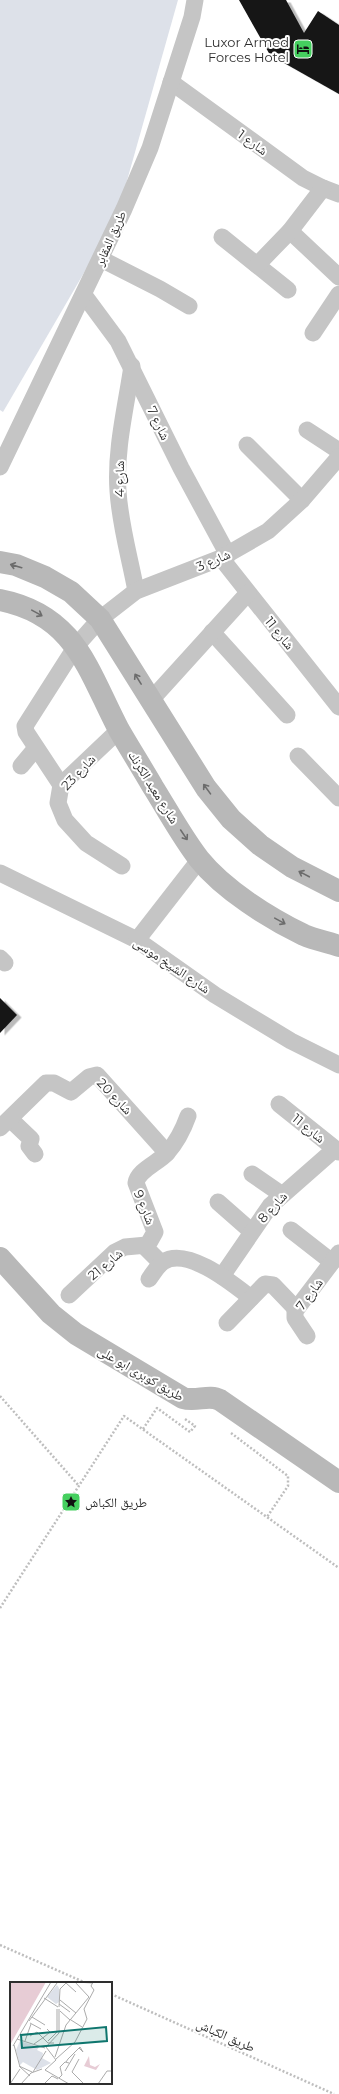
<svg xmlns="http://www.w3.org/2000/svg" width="339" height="2094" viewBox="0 0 339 2094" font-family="Montserrat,'Noto Naskh Arabic',sans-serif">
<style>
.green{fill:#dde1e9}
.building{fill:#151515;filter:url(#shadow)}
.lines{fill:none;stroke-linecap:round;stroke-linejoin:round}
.path{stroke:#bebebe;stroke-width:2.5;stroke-dasharray:2 2;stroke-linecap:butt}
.street{stroke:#c5c5c5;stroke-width:17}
.secondary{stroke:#b8b8b8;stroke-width:22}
.oneway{stroke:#6c6c6c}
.labels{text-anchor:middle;stroke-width:4;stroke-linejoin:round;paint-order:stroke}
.poi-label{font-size:13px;fill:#2e2e2e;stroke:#fff;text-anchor:end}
.street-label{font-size:13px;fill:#2e2e2e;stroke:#fff}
.inset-road{fill:none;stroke:#ababab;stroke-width:1}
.view{fill:#0f766e;fill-opacity:0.15;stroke:#0f766e;stroke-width:2}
.inset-edge{fill:none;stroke:#2e2e2e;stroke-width:2}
</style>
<defs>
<filter id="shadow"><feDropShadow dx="4.5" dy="2.5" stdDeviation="0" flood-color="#0004"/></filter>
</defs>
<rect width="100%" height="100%" fill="#fff"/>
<path class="green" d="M0 0H178L117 216 3 412 0 410Z"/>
<g class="building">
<path d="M239 0H286L304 33 318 11 339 25V94L270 55Z"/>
<path d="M0 998 17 1015 0 1033Z"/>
</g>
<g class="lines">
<g class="path">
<path d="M0 1396 79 1486"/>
<path d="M143 1429 157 1408 190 1432 195 1426 185 1419"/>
<path d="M231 1433 288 1476V1486L267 1517"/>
<path d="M0 1608 124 1416 339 1568"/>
<path d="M0 1945 86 1983"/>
<path d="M111 1994 334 2094"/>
</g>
<g class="street">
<path d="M171 82 303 178 323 188 339 194"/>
<path d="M290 231 339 277"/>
<path d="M222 237 288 290"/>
<path d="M101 259 160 289 189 306"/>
<path d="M257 265 290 231 323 188"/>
<path d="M84 295 118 341 181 468 228 555"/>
<path d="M313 333 339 294"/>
<path d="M132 366C126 407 115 450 118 491 120 525 130 558 136 591"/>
<path d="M307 430 339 451"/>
<path d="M247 445 302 500"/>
<path d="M0 467 124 209 150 148 192 17 195 0"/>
<path d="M221 558 339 707"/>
<path d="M212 632 287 715"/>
<path d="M151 700 248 593"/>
<path d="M119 730 61 785 58 803 65 820 86 843 122 866"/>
<path d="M298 756 339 798"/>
<path d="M21 766 36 748"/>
<path d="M61 785 26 732 25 726 76 646 100 619 136 591 221 558 268 531 302 500 339 457"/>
<path d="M0 873 137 940 215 995 291 1041 339 1065"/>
<path d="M137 940 200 859"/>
<path d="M0 958 5 963"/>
<path d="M279 1104 339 1152"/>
<path d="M10 1119 31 1139 29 1146 35 1154"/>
<path d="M0 1128 46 1083H54L71 1092 89 1077 97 1075 167 1153"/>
<path d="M252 1174 281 1194"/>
<path d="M218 1202 251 1231"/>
<path d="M291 1230 332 1262"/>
<path d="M161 1263 146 1248 155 1232 136 1183C138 1170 158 1163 167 1153 177 1142 183 1130 188 1116"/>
<path d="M222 1276 270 1206 335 1149"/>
<path d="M149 1279C153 1274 157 1266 163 1262 187 1246 233 1284 251 1298"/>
<path d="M69 1295 115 1252 125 1247 147 1245"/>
<path d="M227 1323 265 1284 273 1285 296 1309"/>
<path d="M307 1336 295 1318V1311L339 1253"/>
</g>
<g class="secondary">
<path d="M0 562 16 565 45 577 71 592 100 619 206 788 231 819 260 845 292 867 339 891"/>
<path d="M0 600C76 615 88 671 119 730 130 749 142 768 153 787 168 811 182 837 199 859 224 890 269 918 304 935 315 940 328 942 339 946"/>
<path d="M0 1258 51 1314 76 1334 183 1398C196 1402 209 1394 220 1400L339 1482"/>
</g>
</g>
<defs><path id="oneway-shaft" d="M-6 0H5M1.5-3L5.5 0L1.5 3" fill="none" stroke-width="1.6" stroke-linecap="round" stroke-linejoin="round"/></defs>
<g class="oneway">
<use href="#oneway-shaft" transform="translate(16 566) rotate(-164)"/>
<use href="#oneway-shaft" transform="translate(37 613) rotate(29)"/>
<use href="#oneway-shaft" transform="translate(138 679) rotate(-122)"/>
<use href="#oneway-shaft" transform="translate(207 789) rotate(-126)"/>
<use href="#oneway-shaft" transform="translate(184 835) rotate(56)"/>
<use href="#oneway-shaft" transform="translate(304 874) rotate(-152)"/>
<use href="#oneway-shaft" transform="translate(280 921) rotate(29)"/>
</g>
<defs>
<symbol id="hotel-square" viewBox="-11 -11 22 22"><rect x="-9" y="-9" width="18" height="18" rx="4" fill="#45cf5f" stroke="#fff"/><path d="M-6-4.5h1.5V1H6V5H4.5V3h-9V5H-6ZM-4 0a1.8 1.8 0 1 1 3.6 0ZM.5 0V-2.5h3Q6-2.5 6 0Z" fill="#111"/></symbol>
<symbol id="sight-square" viewBox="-11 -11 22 22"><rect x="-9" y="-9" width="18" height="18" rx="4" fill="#45cf5f" stroke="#fff"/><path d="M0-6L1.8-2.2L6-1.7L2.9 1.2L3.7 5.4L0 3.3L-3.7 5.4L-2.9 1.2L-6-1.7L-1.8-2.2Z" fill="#111"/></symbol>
</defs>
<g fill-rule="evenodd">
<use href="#hotel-square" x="292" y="38" width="22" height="22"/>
<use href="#sight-square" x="60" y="1491" width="22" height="22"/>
</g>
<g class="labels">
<g class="poi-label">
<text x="289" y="47">Luxor Armed<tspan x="289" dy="15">Forces Hotel</tspan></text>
<text x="85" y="1507" text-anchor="start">طريق الكباش</text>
</g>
<g class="street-label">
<text transform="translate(253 142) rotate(36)" y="5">شارع 1</text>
<text transform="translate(110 238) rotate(-66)" y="5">طريق المقابر</text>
<text transform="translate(159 423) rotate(64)" y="5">شارع 7</text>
<text transform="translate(119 479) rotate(-90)" y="5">شارع 4</text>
<text transform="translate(213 560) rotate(-23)" y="5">شارع 3</text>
<text transform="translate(280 633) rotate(51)" y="5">شارع 11</text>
<text transform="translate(78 772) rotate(-47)" y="5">شارع 23</text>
<text transform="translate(154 787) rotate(58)" y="5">شارع معبد الكرنك</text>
<text transform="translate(172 965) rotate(34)" y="5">شارع الشيخ موسى</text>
<text transform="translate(115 1096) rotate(46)" y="5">شارع 20</text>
<text transform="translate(309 1128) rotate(39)" y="5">شارع 11</text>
<text transform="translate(145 1207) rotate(68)" y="5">شارع 9</text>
<text transform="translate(272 1207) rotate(-48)" y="5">شارع 8</text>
<text transform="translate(105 1264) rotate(-40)" y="5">شارع 21</text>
<text transform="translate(309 1294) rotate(-54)" y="5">شارع 7</text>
<text transform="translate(141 1373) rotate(30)" y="5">طريق كوبرى ابو على</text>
<text transform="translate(226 2035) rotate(24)" y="5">طريق الكباش</text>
</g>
</g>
<g transform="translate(10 1982)">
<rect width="102" height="102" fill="#fff"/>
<path d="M47 3 49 6V20L46 22 37 15ZM10 59 29 65 27 68 33 71 32 76 41 81 27 88 13 80 10 83 6 68Z" fill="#dde1e9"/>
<path d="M0 0H36L0 63ZM79 74 80 83 85 85 90 82 86 88 74 84Z" fill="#e7ccd5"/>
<path class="inset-road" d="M65 0 79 15M65 0 83 1M56 1 66 10M34 16 48 25M50 18 66 31M49 22 60 30M49 25 50 7 57 0M50 29 60 38M22 35 35 43M61 38 72 45M19 39 47 1M20 41 31 47M20 54 27 50 38 61H44M34 55 40 50 37 47M7 57 35 66M15 59 21 42M38 59 47 50V27M24 62 34 55M4 63 10 85 20 94M3 64 41 0M45 75 56 43 79 15M46 77 65 60 77 37 74 27 84 8 81 4 83 0M69 77 62 90 74 102M56 80 58 77 70 65 73 70 69 66M9 84 22 90M35 88 46 78 36 65 49 51V27M35 88 59 102M55 89 65 72M23 90 36 69M49 96 52 93 50 85 55 80 59 81M0 102 10 87M11 102 21 91 32 87M34 102 42 94 48 97M88 102 97 89H102"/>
<path class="view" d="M96 45 97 59 12 66 11 53Z"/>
<rect width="102" height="102" class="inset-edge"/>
</g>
</svg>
